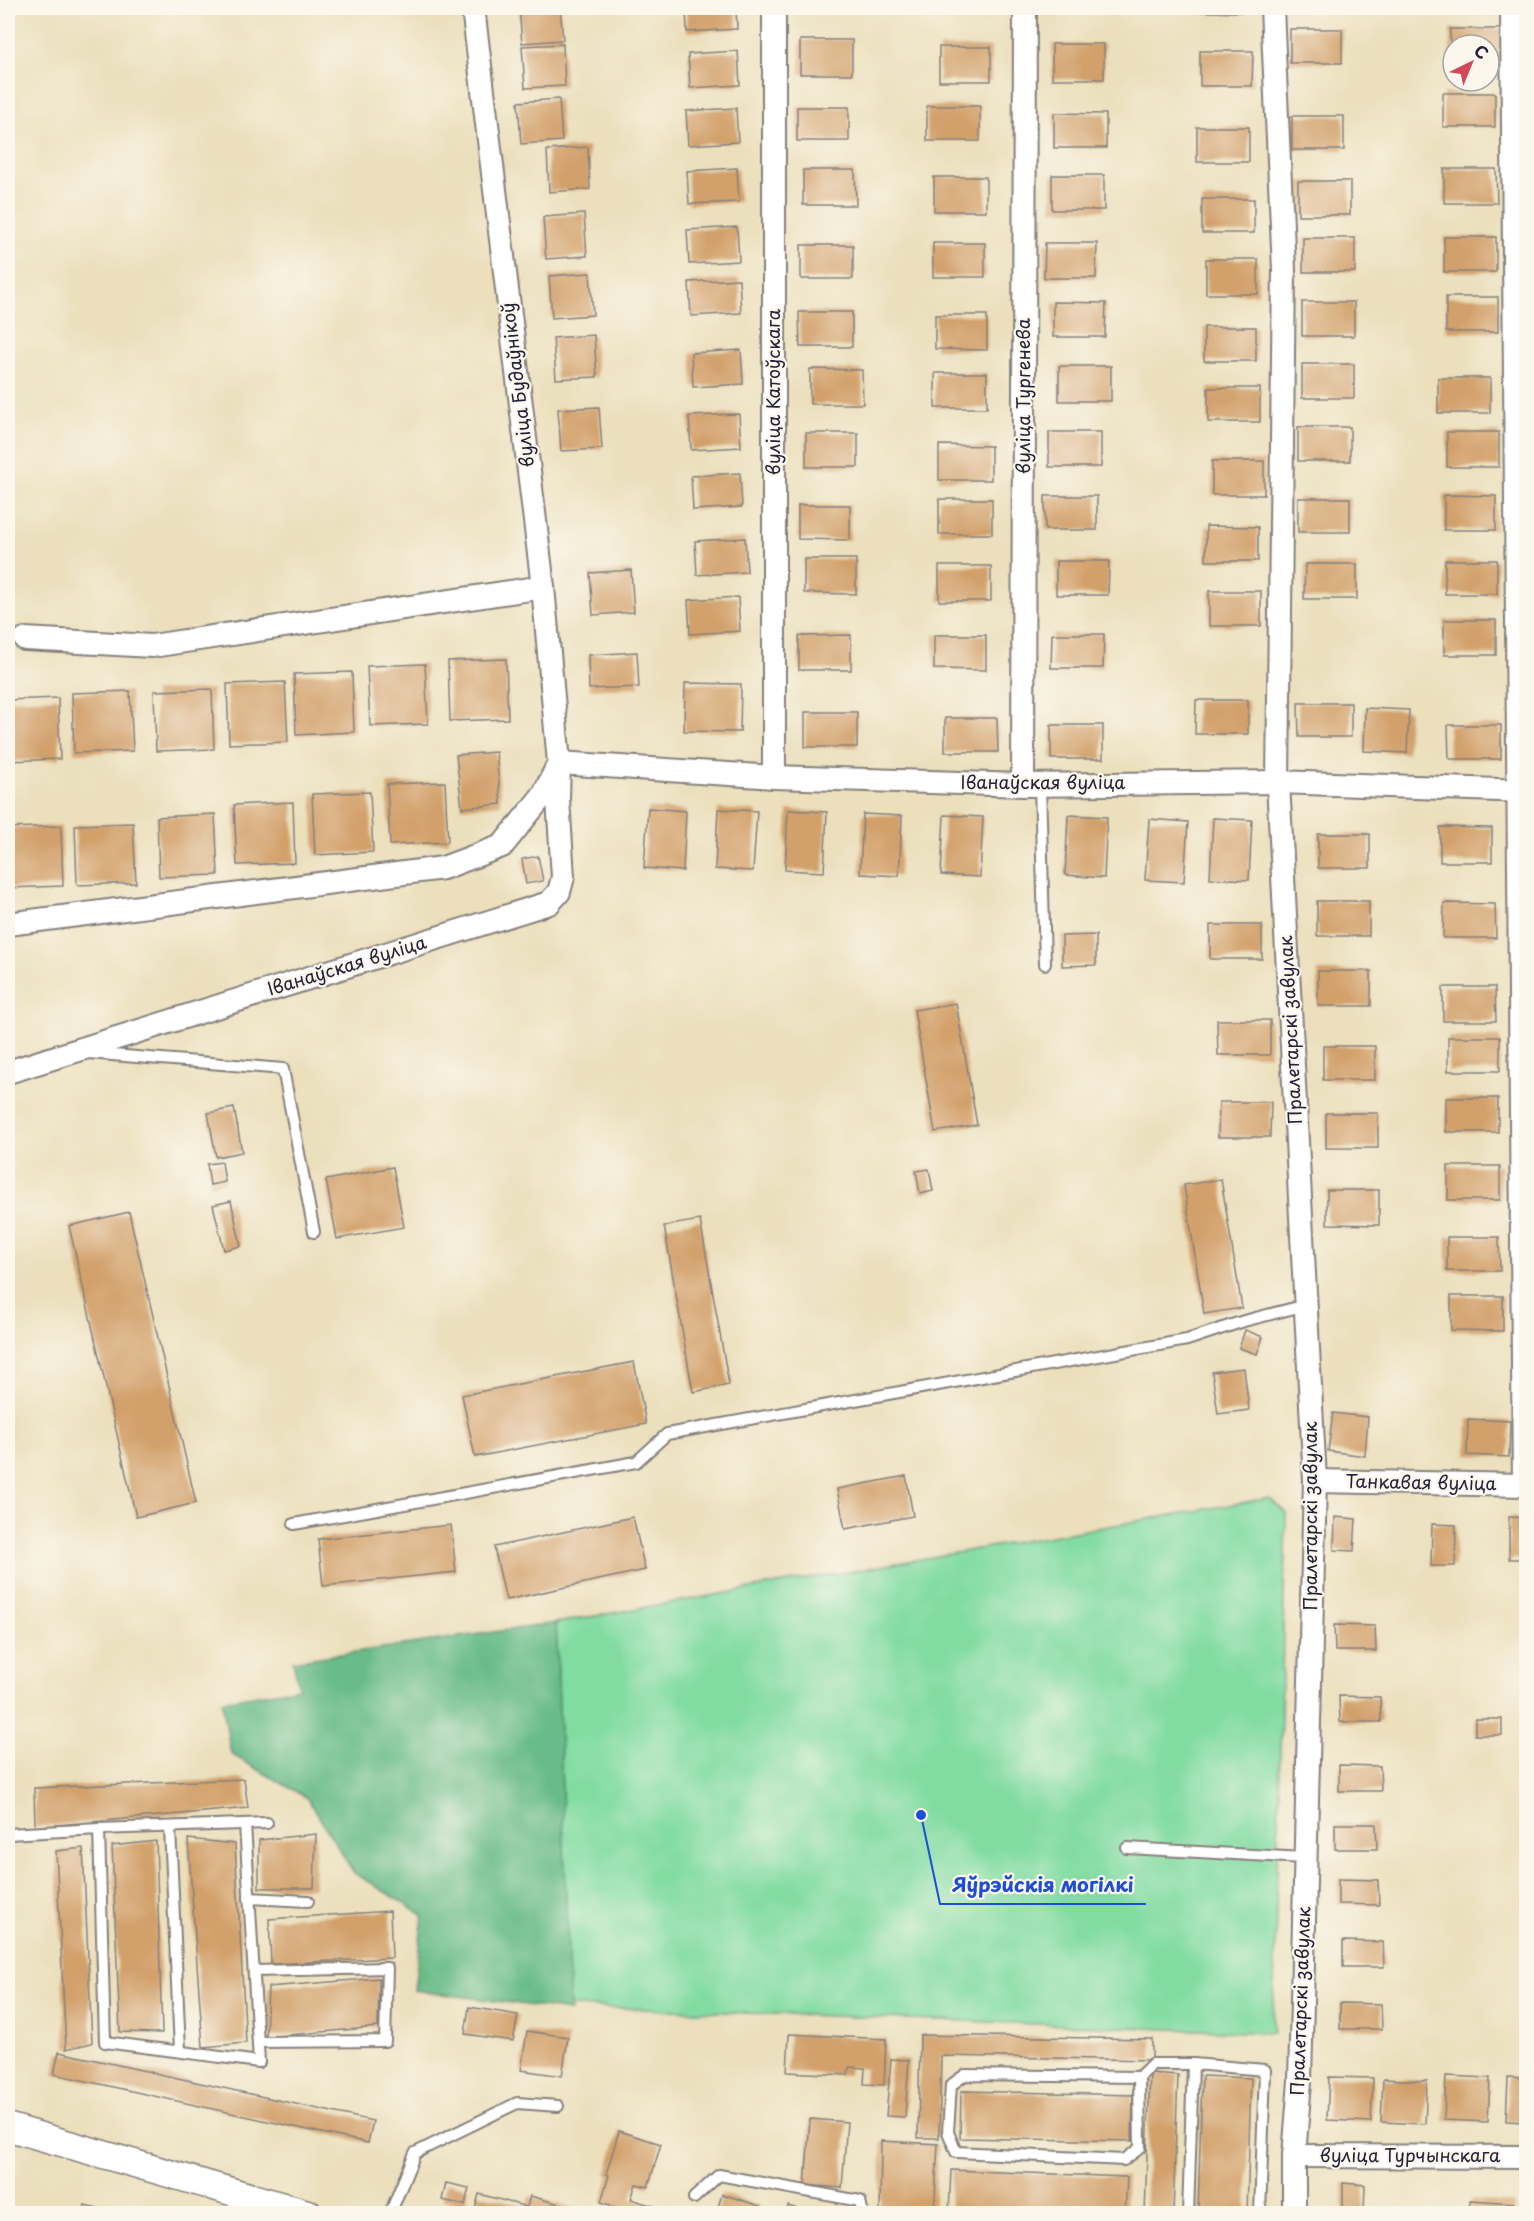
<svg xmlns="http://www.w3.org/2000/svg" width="1534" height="2221" viewBox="0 0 1534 2221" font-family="'Playpen Sans',sans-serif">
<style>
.green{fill:#82dca2;stroke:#527f6e;stroke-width:1.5}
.forest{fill:#69bc88;stroke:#466f62;stroke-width:1.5}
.building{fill:#d2a06b}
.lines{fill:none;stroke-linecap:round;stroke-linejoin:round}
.service-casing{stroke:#86807c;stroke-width:14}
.minor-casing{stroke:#86807c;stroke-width:26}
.tertiary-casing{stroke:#86807c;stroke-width:30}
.service{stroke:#fff;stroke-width:10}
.minor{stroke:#fff;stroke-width:22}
.tertiary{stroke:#fff;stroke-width:27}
.labels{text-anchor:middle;stroke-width:4.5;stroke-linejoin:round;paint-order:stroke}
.street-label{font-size:18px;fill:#22223b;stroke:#fbf7ec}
.leader{fill:none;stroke:#1d4ed8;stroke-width:2}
.callout-dot{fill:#1d4ed8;stroke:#fbf7ec;stroke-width:2}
.callout-label{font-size:20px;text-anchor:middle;font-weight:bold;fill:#1d4ed8;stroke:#fbf7ec;stroke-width:4.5;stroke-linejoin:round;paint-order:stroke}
</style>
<rect width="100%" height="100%" fill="#fbf7ec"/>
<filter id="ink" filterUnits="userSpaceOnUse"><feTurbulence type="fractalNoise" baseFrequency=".0167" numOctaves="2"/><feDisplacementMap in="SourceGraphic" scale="12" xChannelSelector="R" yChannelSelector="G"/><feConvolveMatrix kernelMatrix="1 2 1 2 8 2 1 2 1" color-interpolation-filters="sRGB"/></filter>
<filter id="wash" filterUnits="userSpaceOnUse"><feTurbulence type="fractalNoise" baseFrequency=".008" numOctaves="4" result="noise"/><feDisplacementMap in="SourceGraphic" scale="24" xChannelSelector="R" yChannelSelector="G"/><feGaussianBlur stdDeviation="1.35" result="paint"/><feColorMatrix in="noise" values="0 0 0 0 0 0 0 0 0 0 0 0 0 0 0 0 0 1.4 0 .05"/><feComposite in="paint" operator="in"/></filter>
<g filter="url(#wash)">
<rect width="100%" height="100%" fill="#ebdfbc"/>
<path class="green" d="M1269 1498 1286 1513 1273 2033 569 2006 556 1623Z"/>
<path class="forest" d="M556 1623 570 2011 414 1990 423 1915 354 1873 307 1798 231 1754 222 1701 299 1688 293 1661Z"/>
<g id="blocks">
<g class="building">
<path d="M519 8H560L563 40 522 43Z"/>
<path d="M686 8H736L737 29 687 32Z"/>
<rect x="931" y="8" width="53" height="2"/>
<rect x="1053" y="8" width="52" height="2"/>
<rect x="1197" y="8" width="52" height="4"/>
<rect x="1290" y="29" width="52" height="34"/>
<path d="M1450 29H1502V63H1489V45H1453V63H1450Z"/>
<rect x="800" y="40" width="52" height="34"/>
<path d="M563 44 565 86 525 88 522 46Z"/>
<rect x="1052" y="44" width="52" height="35"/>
<rect x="939" y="47" width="52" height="34"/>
<path d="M738 51 740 85 690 88 688 54Z"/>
<path d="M1200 51H1253L1252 86H1200Z"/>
<rect x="1443" y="93" width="52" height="34"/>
<path d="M559 99 562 141 521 144 518 102Z"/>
<rect x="927" y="106" width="53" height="35"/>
<rect x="797" y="107" width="52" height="34"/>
<path d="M736 108 738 142 688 145 686 111Z"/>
<path d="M1054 113 1106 114V148H1054Z"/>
<rect x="1292" y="116" width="52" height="34"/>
<rect x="1197" y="127" width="52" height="35"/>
<path d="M588 147 590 189 549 192 547 150Z"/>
<path d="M737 168 739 202 689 204 687 171Z"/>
<path d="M1444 169H1496L1497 203H1444Z"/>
<path d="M803 170H855L856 205H803Z"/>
<rect x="1052" y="175" width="52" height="35"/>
<rect x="934" y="177" width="52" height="34"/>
<rect x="1298" y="181" width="52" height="34"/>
<rect x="1202" y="199" width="52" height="34"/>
<path d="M584 214 587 256 546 259 543 217Z"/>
<path d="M737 227 739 261 689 264 687 230Z"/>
<rect x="1444" y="237" width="52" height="35"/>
<rect x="1303" y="238" width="52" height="34"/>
<rect x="933" y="243" width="52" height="34"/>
<path d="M1045 243H1097L1096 278H1044Z"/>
<rect x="801" y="245" width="52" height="34"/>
<rect x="1206" y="259" width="52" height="35"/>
<path d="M590 273 593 315 552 318 549 276Z"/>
<path d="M739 279 741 313 691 316 689 282Z"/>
<rect x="1446" y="297" width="52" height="35"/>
<path d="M1053 302 1106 303 1105 337H1053Z"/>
<rect x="1302" y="302" width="52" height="34"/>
<path d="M799 312H852V347H800Z"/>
<path d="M935 315H987V350L935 349Z"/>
<rect x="1204" y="327" width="52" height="34"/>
<path d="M594 335 597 377 556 379 553 338Z"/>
<path d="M741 350 743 384 693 387 691 353Z"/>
<rect x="1302" y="364" width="52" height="34"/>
<rect x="1059" y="366" width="52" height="35"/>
<path d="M810 369 862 370 863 404H810Z"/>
<rect x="935" y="373" width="52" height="35"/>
<rect x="1438" y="378" width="52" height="35"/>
<rect x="1208" y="388" width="52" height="34"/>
<path d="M599 407 602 449 561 451 558 409Z"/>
<path d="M739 414 741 447 691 450 689 416Z"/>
<rect x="1298" y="427" width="52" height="34"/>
<rect x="1049" y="432" width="52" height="35"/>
<rect x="1447" y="432" width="52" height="35"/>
<rect x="806" y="433" width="52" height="34"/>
<path d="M939 445 991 446V480H939Z"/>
<rect x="1212" y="461" width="52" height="34"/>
<path d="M740 473 742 507 693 510 691 476Z"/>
<path d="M1444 495 1496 496V530H1444Z"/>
<rect x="1045" y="496" width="52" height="34"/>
<rect x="1298" y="498" width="52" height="34"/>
<rect x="939" y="499" width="53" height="35"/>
<path d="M798 505H850V540L798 539Z"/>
<path d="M1206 526 1258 527V561H1206Z"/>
<path d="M745 538 747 572 697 575 695 541Z"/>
<path d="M804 559H856V594L804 593Z"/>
<rect x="1445" y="560" width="52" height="34"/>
<path d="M1056 561H1109L1108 595H1056Z"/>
<path d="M1305 564H1357V599H1304Z"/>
<rect x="939" y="566" width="52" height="35"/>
<path d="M631 570 634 612 593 615 590 573Z"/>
<rect x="1209" y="591" width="52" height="35"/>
<path d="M738 597 740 631 690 634 688 600Z"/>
<rect x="1444" y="620" width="52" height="35"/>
<path d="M1052 634H1104L1103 668H1051Z"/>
<path d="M851 635V670H799V636Z"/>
<path d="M934 635H986V670L934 669Z"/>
<path d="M637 652 639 687 589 689 588 655Z"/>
<path d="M506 659 508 719 450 721 448 661Z"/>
<path d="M425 664 428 724 370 726 367 666Z"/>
<path d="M352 672 354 732 296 735 294 674Z"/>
<path d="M285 682 288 742 229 744 227 684Z"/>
<path d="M685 683 741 684 740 732 684 731Z"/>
<path d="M212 689 214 749 156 751 154 691Z"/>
<path d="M130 691 133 751 74 753 72 693Z"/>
<path d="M58 698 60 759 8 761V700Z"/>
<path d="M1196 700H1248V734H1195Z"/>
<path d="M1298 703H1351V737H1299Z"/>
<path d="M1365 708 1409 710 1407 753 1364 751Z"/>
<rect x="805" y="712" width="52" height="35"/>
<path d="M945 718H997L998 752H945Z"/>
<rect x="1051" y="725" width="52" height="34"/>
<path d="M1448 725H1501V759H1449Z"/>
<path d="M496 752 501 804 462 808 456 755Z"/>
<path d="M445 782 448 842 390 845 387 784Z"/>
<path d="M370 792 373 852 315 855 312 794Z"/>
<path d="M293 802 295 863 237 865 234 805Z"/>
<path d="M648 808 686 811 683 871 644 868Z"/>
<path d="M718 809 757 811 753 871 715 869Z"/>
<path d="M788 810 827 812 824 872 785 870Z"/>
<path d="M215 814 218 875 159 877 157 817Z"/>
<path d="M863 814 902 816 899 876 860 874Z"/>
<path d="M944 815 983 817 980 877 941 875Z"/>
<path d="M1068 815 1107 817 1104 878 1065 875Z"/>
<path d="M1213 818 1252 820 1249 880 1210 878Z"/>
<path d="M1149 819 1188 822 1184 882 1145 880Z"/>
<path d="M133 823 136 883 77 885 75 825Z"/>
<path d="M61 826 63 886 8 888V828Z"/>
<path d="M1440 827 1492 828V862H1440Z"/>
<rect x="1318" y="834" width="52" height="34"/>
<path d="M538 856 543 881 526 884 522 859Z"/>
<rect x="1317" y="901" width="52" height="35"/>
<path d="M1444 903 1495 904 1496 938H1443Z"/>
<rect x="1210" y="925" width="52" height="34"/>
<path d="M1096 935V965L1062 966V936Z"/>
<rect x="1318" y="971" width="53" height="35"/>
<path d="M1443 987H1495L1496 1021H1443Z"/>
<path d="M956 1003 977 1125 935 1132 914 1010Z"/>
<path d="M1217 1020H1270V1055H1218Z"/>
<rect x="1448" y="1037" width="52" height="34"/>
<rect x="1323" y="1046" width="52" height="34"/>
<rect x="1446" y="1098" width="52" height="34"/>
<path d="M1219 1102H1271L1270 1137H1218Z"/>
<path d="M234 1108 242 1152 216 1157 208 1113Z"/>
<rect x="1326" y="1113" width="52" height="35"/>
<path d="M222 1162 225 1182 210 1185 207 1164Z"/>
<rect x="1448" y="1166" width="52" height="34"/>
<path d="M393 1167 404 1227 337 1239 326 1180Z"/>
<path d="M929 1169 933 1191 920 1194 916 1171Z"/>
<path d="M1221 1179 1242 1308 1204 1314 1184 1185Z"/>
<path d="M1327 1190H1379V1225L1327 1224Z"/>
<path d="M231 1201 241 1246 224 1250 213 1205Z"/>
<path d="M129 1212 196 1503 136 1517 69 1226Z"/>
<path d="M700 1220 729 1385 693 1392 664 1226Z"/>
<path d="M1447 1237H1499L1500 1271H1447Z"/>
<path d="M1451 1296H1503V1331L1451 1330Z"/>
<path d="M1245 1330 1263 1337 1257 1354 1239 1348Z"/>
<path d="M634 1362 646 1424 475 1457 462 1395Z"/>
<path d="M1244 1368 1249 1410 1218 1414 1212 1372Z"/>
<path d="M1333 1413 1368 1417 1365 1456 1328 1451Z"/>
<path d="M1468 1419 1510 1421 1509 1457 1467 1455Z"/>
<path d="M906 1476 913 1516 845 1529 837 1489Z"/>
<path d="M633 1517 645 1570 506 1600 494 1547Z"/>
<path d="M1335 1517 1356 1519 1354 1551 1334 1550Z"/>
<path d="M1509 1517 1526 1518V1559H1509Z"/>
<path d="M1432 1524 1456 1525 1455 1566H1431Z"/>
<path d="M451 1525 456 1572 323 1586 318 1539Z"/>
<path d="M1334 1625 1375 1626 1376 1651H1335Z"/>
<path d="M1339 1696 1380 1697 1381 1722H1340Z"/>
<rect x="1475" y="1719" width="27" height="16"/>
<path d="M1339 1765 1380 1766 1381 1791H1339Z"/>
<path d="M244 1779 248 1808 35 1827 34 1788Z"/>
<path d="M1335 1824H1376L1377 1849H1335Z"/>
<path d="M316 1834 314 1888H259V1840Z"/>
<path d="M188 1839 235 1844 246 2043 203 2047Z"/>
<path d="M156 1841 162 2033 120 2032 112 1846Z"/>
<path d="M83 1848 92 2043 66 2049 56 1851Z"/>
<path d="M1338 1879 1378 1880 1379 1905 1338 1904Z"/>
<path d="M390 1911 392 1958 271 1964 269 1919Z"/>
<path d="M1343 1941 1383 1942 1384 1967H1343Z"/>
<path d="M379 1978 378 2027 266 2037 268 1987Z"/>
<path d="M1340 2003 1381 2004 1382 2029H1340Z"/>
<path d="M469 2007 518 2015 513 2041 465 2034Z"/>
<path d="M527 2031 568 2037 562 2076 521 2070Z"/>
<path d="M789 2034 886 2039 884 2085 864 2084 865 2068 849 2067 848 2075 787 2072Z"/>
<path d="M920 2035 1152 2039V2060L941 2056 939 2138H918Z"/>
<path d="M59 2052 373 2121 368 2143 54 2074Z"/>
<path d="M891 2059 909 2060 905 2117 886 2116Z"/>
<path d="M1150 2073 1178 2075 1173 2214H1145Z"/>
<path d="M1202 2076 1251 2078 1247 2214H1198Z"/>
<path d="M1446 2076 1490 2078 1488 2122 1444 2120Z"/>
<path d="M1329 2077 1373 2078 1371 2122 1327 2120Z"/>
<path d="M1508 2077 1526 2078V2122L1506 2121Z"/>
<path d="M1383 2079 1427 2081 1425 2124 1381 2122Z"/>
<path d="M961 2091 1133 2095 1132 2141 960 2138Z"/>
<path d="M810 2119 847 2122 842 2188 805 2185Z"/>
<path d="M619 2131 661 2144 648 2187 636 2184 631 2199 657 2207 655 2214H637L601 2202 609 2175 606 2174Z"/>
<path d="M881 2141 938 2144 934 2214H880Z"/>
<path d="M951 2170 1127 2177 1125 2214H949Z"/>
<path d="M446 2183 469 2188 465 2205 442 2200Z"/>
<path d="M1343 2183 1365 2185 1364 2213 1343 2212Z"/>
<path d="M479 2194 527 2207 530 2196 585 2211 584 2214H494L475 2209Z"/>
<path d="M722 2194 760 2206 758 2214H716Z"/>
<path d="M1470 2200 1514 2203 1513 2214H1469Z"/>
<path d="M85 2205 119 2213V2214H83Z"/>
<path d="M788 2206 811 2213 810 2214H786Z"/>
</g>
</g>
</g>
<g filter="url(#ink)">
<use href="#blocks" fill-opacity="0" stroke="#86807c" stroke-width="1.5"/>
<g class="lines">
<defs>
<g id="service">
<path d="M1040 785 1045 964"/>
<path d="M88 1053 283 1069 314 1232"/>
<path d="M294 1524 636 1462 667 1434 1187 1340 1244 1321 1306 1305"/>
<path d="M170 1828 180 2050"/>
<path d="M99 1829 267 1823"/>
<path d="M8 1834 99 1829 105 2042 259 2062 245 1824"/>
<path d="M1127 1848 1305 1858"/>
<path d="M249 1898 308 1901"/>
<path d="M254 1971 387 1968 385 2041 258 2042"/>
<path d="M1139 2077 1140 2148 1124 2160 956 2152 948 2132 951 2085 965 2075 1139 2077 1152 2064H1193"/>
<path d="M694 2198 719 2175 860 2201 863 2214"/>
<path d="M390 2214 415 2153 517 2103 558 2106"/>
<path d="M1188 2214 1193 2064 1265 2070 1260 2214"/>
</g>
<g id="minor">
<path d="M774 8V777"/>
<path d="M1272 8 1284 270 1278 782 1315 1481 1300 2081 1294 2156V2214"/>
<path d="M1512 8 1524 1485"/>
<path d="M25 639 152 646 543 587"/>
<path d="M1023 785 1025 8"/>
<path d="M8 924 443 868 502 846 544 794 559 763 543 587 473 8"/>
<path d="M8 1072 549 903 559 892 563 877 558 799 559 763 774 777 1023 785 1278 782 1526 791"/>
<path d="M1315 1481 1526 1485"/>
<path d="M1294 2156 1526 2157"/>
</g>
<path id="tertiary" d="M8 2127 309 2214"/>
</defs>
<use href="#service" class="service-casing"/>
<use href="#minor" class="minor-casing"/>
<use href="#tertiary" class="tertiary-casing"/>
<use href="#service" class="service"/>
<use href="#minor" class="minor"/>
<use href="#tertiary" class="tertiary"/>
</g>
</g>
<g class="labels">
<g class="street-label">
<text transform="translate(518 385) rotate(-97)" y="6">вуліца Будаўнікоў</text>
<text transform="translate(774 392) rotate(-90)" y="6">вуліца Катоўскага</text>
<text transform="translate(1024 396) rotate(-90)" y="6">вуліца Тургенева</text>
<text x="1043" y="789">Іванаўская вуліца</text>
<text transform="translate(347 966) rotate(-17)" y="6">Іванаўская вуліца</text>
<text transform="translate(1291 1030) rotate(-93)" y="6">Пралетарскі завулак</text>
<text transform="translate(1421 1483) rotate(1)" y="6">Танкавая вуліца</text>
<text transform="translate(1311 1516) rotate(-90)" y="6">Пралетарскі завулак</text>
<text transform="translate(1301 2001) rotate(-88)" y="6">Пралетарскі завулак</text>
<text x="1410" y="2162">вуліца Турчынскага</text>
</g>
</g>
<path class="leader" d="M921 1815L940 1904H1146"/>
<circle class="callout-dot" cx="921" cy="1815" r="6"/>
<g class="callout-label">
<text x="1043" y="1892">Яўрэйскія могілкі</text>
</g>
<rect width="1534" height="2221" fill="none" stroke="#fbf7ec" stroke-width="30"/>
<g transform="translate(1471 63) rotate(43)"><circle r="28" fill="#fbf7ec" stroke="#a4a2a5" stroke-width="1.5"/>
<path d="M0-4.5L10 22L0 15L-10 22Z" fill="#d1495b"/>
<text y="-9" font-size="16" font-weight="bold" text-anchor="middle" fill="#22223b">С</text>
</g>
</svg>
